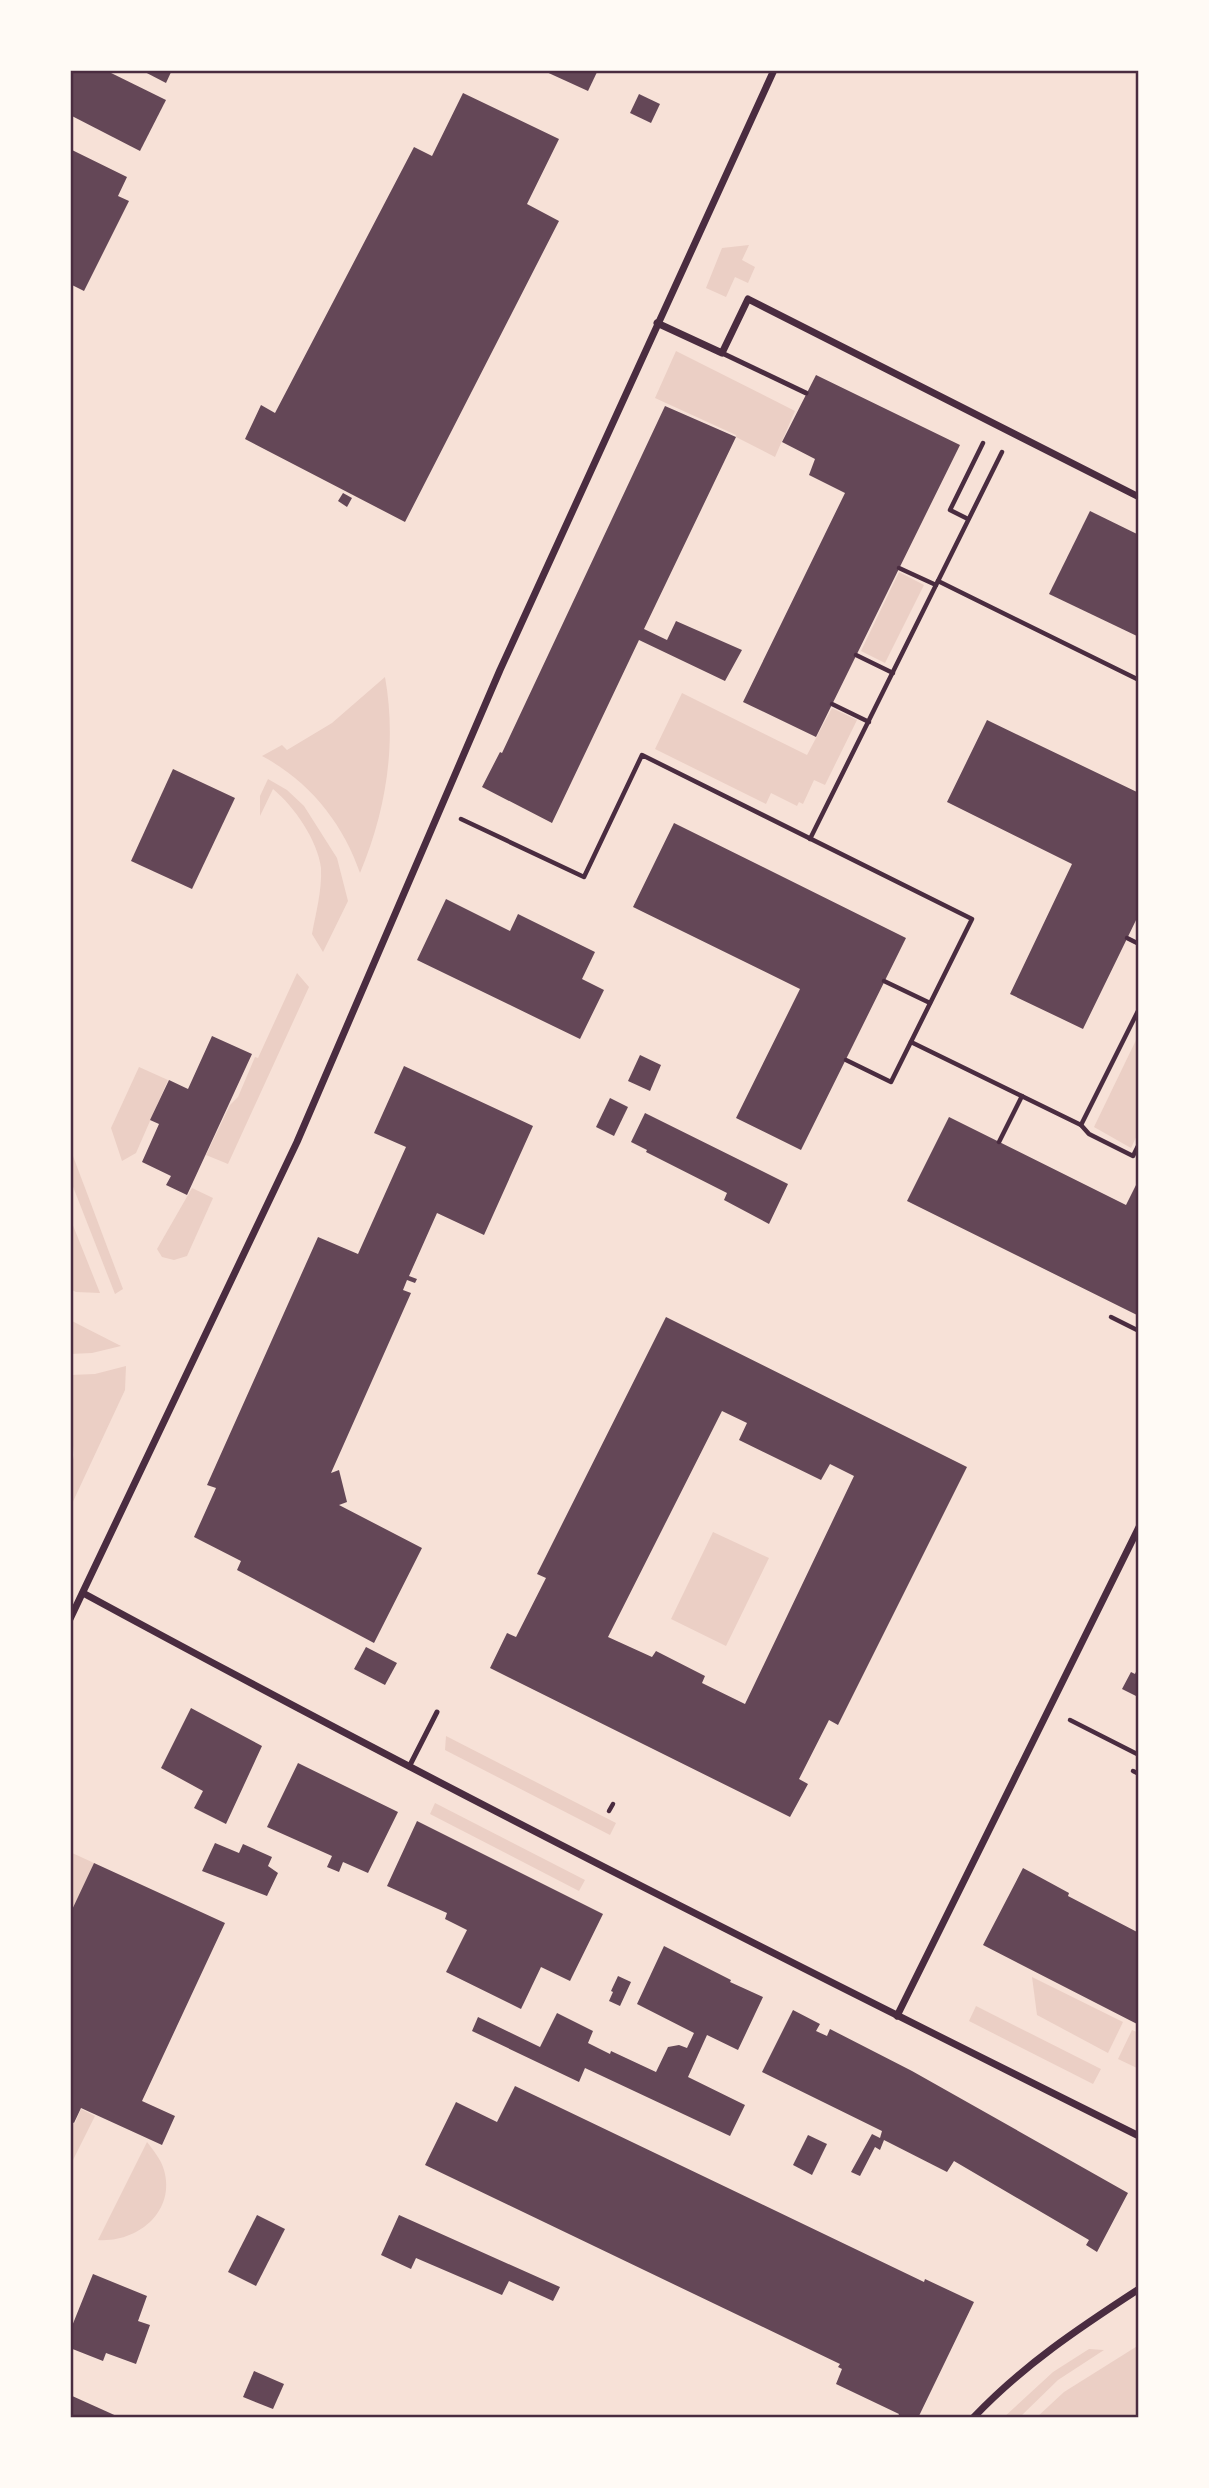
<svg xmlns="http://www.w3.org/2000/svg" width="1209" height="2488" viewBox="0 0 1209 2488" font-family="Mulish,sans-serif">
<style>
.green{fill:#ebcfc5}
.building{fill:#644757;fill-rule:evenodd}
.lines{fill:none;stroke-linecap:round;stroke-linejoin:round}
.path{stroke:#4a2c40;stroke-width:4.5}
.service{stroke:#4a2c40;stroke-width:5}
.minor{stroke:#4a2c40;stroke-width:7}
.neatline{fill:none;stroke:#4a2c40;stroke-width:2.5}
</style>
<rect width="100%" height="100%" fill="#f7e1d7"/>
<g class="green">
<path d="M749 245 742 260 755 267 748 283 735 277 726 297 706 288 722 248Z"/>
<path d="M676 351 795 411 775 457 736 437V435L655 398Z"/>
<path d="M899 572 924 585 885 663 861 651Z"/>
<path d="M385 677C397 744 386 811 360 873 343 823 309 781 262 756L282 745 287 750 332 723Z"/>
<path d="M682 693 807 755 832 708 857 720 825 785 814 780 803 804 799 802 797 806 771 793 766 804 655 749Z"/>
<path d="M268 779 287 790 304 806 337 858 348 901 323 952 312 934C316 912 322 891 321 868 318 841 294 806 273 789L260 816V796Z"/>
<path d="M297 973 309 987 228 1164 206 1155 230 1105 238 1097 255 1057 258 1058Z"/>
<path d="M1138 1036 1139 1131 1131 1148 1094 1127Z"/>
<path d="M139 1067 168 1080 136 1153 122 1161 111 1128Z"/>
<path d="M70 1148 123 1289 115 1294 70 1179Z"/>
<path d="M192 1188 213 1198 187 1256 174 1260 162 1257 157 1249Z"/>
<path d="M70 1218 100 1293 76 1292 70 1289Z"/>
<path d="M70 1320 121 1346 92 1353 70 1354Z"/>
<path d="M126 1366 125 1390 70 1508V1474L74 1455 70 1418V1375L95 1374Z"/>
<path d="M713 1532 769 1558 726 1646 671 1619Z"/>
<path d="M446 1736 616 1823 610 1835 445 1750Z"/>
<path d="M435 1803 585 1880 579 1891 430 1814Z"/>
<path d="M70 1852 94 1863 71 1914H70Z"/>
<path d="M1032 1977 1123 2022 1108 2053 1037 2015Z"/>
<path d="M976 2006 1101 2069 1093 2084 969 2021Z"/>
<path d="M1132 2030 1139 2033V2069L1118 2059Z"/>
<path d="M81 2109 95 2116 70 2166V2123L71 2122 75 2123Z"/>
<path d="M147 2142C153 2150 161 2159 164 2170 176 2212 137 2243 98 2240Z"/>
<path d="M1139 2345V2411L1133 2418H1036L1064 2392Z"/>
<path d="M1089 2349 1104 2350 1058 2380 1019 2418H1003L1053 2372Z"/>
</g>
<g class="building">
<path d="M70 70H105L166 100 140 151 70 115Z"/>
<path d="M141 70H172L166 83Z"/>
<path d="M542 70H598L588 91Z"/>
<path d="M463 93 559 139 527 204 559 221 405 522 245 439 261 405 275 413 414 147 432 156Z"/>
<path d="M639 94 660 104 651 123 630 113Z"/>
<path d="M70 149 127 177 118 196 129 201 84 291 70 284Z"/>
<path d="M816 375 960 445 816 737 743 702 845 493 809 475 815 459 782 442Z"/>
<path d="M665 406 736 437 644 629 667 640 676 621 742 650 725 681 639 640 552 823 482 787 500 752 502 753Z"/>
<path d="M343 493 352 498 347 507 338 501Z"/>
<path d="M1090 511 1139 535V637L1049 594Z"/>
<path d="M987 720 1139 793V914L1083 1029 1010 994 1072 864 947 802Z"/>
<path d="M173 769 235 798 192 889 131 861Z"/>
<path d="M674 823 906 938 801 1150 736 1118 800 989 633 907Z"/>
<path d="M446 899 510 931 518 914 595 952 582 979 604 990 580 1039 417 960Z"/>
<path d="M212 1036 252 1054 187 1195 166 1185 171 1176 142 1162 159 1124 150 1120 169 1080 188 1089Z"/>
<path d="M640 1055 661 1065 650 1091 628 1081Z"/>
<path d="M404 1066 533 1126 484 1235 437 1213 409 1276 417 1279 415 1283 407 1280 403 1290 411 1293 331 1473 339 1470 347 1502 339 1505 422 1548 374 1643 237 1570 241 1561 194 1537 216 1488 207 1485 318 1237 358 1254 406 1147 374 1133Z"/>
<path d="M610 1098 628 1107 614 1136 596 1127Z"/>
<path d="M645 1113 788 1184 769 1224 724 1200 727 1193 646 1152 647 1150 631 1142Z"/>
<path d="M949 1117 1126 1205 1139 1179V1316L907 1201Z"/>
<path d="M666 1317 967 1467 838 1725 829 1720 799 1779 808 1784 790 1817 490 1668 507 1633 516 1637 546 1578 537 1574ZM722 1411 747 1423 739 1440 821 1480 830 1464 854 1476 745 1704 702 1683 705 1676 656 1651 652 1657 608 1637Z"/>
<path d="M366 1647 397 1663 385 1685 354 1669Z"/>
<path d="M1139 1665V1695L1138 1697 1122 1689 1131 1672 1135 1674Z"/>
<path d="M191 1708 262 1746 226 1824 194 1808 203 1791 161 1768Z"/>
<path d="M298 1763 398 1812 368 1873 343 1862 339 1872 327 1867 332 1856 267 1827Z"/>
<path d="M417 1821 603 1914 570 1981 541 1967 521 2009 446 1972 467 1930 445 1919 447 1913 387 1886Z"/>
<path d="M215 1843 239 1853 243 1844 272 1857 268 1866 278 1873 267 1896 202 1871Z"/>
<path d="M94 1863 225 1923 142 2101 175 2116 162 2145 81 2108 74 2123 70 2121V1914Z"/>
<path d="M1023 1868 1069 1893 1068 1896 1139 1933V2025L983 1945Z"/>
<path d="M664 1946 731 1980 730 1982 763 1997 738 2050 707 2035 688 2077 745 2105 730 2136 585 2068 579 2082 472 2031 478 2017 540 2047 557 2013 593 2031 588 2043 610 2054 611 2051 656 2072 668 2047 679 2045 687 2048 694 2033 637 2004Z"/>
<path d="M618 1976 631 1982 620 2006 609 2001 613 1992 611 1991Z"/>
<path d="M793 2010 820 2024 816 2031 827 2036 830 2029 912 2071 1128 2193 1097 2252 1086 2245 1089 2240 954 2161 947 2172 884 2140 880 2150 875 2147 860 2176 851 2172 872 2134 880 2138 882 2131 762 2072Z"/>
<path d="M515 2086 924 2282 925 2279 974 2302 918 2418H897L899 2414 836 2384 842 2369 838 2367 840 2364 425 2165 456 2102 497 2122Z"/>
<path d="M808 2135 827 2144 812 2175 793 2165Z"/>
<path d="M257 2215 285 2229 256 2286 228 2272Z"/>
<path d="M399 2215 560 2287 553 2301 509 2281 502 2295 416 2258 411 2269 381 2255Z"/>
<path d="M93 2274 147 2296 138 2321 150 2325 136 2364 106 2353 103 2361 70 2348V2331Z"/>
<path d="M254 2371 284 2384 273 2409 243 2397Z"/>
<path d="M70 2395 121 2418H70Z"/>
</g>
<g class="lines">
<g class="path">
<path d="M968 519 950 510 983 443"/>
<path d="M899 568 936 585"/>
<path d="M938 581 1139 680"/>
<path d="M856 655 893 673"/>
<path d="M832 704 869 722"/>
<path d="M461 819 584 877 642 755 972 919 891 1082 846 1060"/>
<path d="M810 839 1002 452"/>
<path d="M1127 938 1139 944"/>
<path d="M884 981 930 1003"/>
<path d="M911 1042 1081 1125 1139 1009"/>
<path d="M1081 1125 1089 1134 1133 1156 1139 1144"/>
<path d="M999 1142 1022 1096"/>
<path d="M1111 1317 1139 1331"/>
<path d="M1070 1720 1139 1755"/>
<path d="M1133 1771 1139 1774"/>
<path d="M609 1811 613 1804"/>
</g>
<g class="service">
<path d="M722 353 806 393"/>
<path d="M409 1767 437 1712"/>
</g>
<g class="minor">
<path d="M657 323 722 353 748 299 1139 497"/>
<path d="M83 1593C431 1782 785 1960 1139 2136"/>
<path d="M70 1619 297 1142 500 670 774 70"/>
<path d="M897 2016 1139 1527"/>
<path d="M973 2418C1022 2366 1079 2328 1139 2289"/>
</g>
</g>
<rect width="1209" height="2488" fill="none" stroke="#fffaf5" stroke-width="144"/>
<rect x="72" y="72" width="1065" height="2344" class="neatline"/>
</svg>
